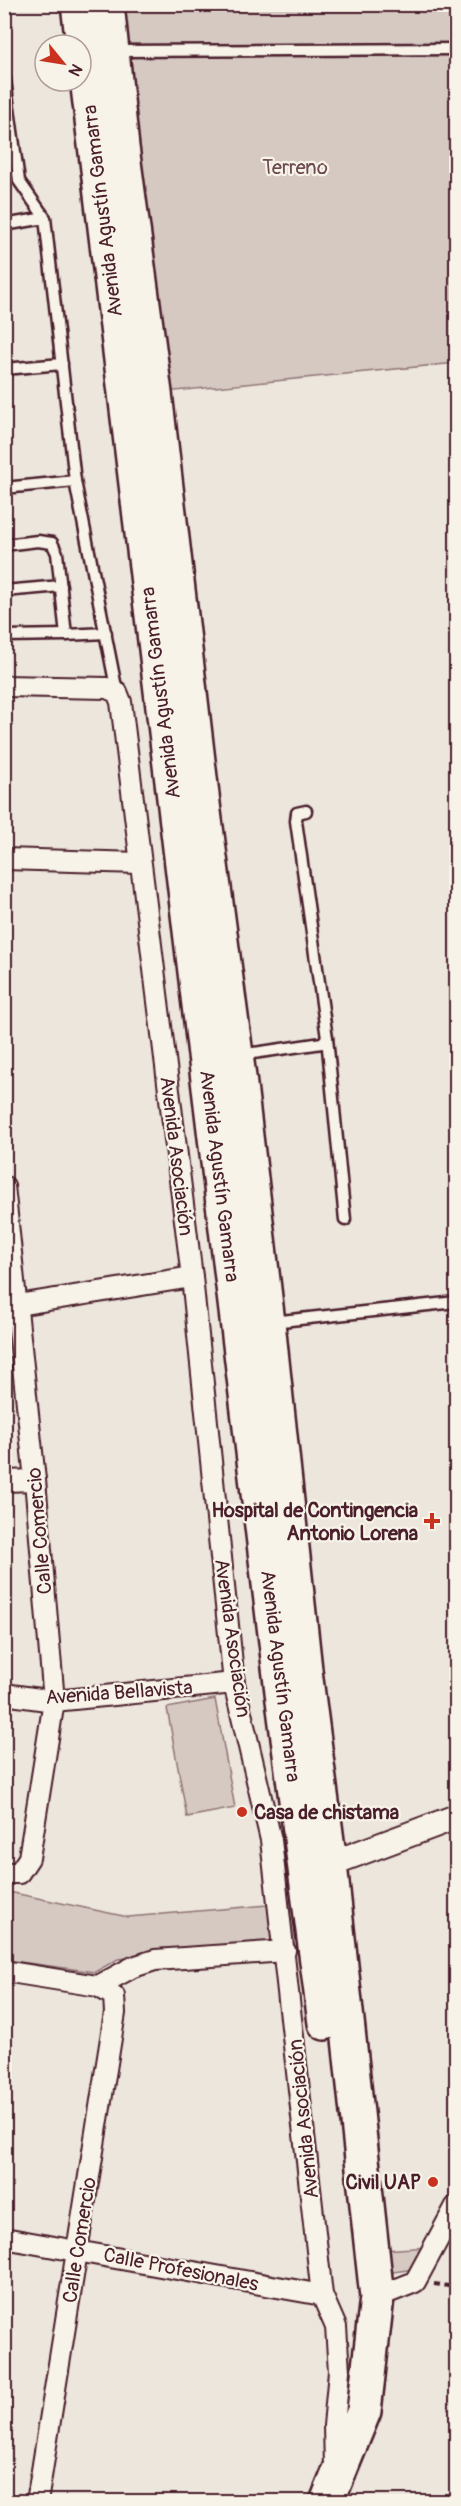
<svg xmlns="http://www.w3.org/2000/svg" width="461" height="2506" viewBox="0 0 461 2506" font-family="Pangolin,sans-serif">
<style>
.green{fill:#d5c9c2;stroke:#907476;stroke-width:1.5}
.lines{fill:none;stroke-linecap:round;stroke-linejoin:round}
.service-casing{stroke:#4a1f2b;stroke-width:15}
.minor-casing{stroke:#4a1f2b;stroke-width:24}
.tertiary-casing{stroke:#4a1f2b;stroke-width:28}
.trunk-casing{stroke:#4a1f2b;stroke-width:38}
.path{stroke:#4a1f2b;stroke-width:4;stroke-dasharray:6 4.5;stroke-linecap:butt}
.service{stroke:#f7f3e8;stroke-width:10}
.minor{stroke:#f7f3e8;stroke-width:20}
.tertiary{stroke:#f7f3e8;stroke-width:24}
.trunk{stroke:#f7f3e8;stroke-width:33}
.poi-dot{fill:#c8321e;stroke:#f7f3e8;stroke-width:2}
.labels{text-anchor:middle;stroke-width:4.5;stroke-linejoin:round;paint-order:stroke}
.park-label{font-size:20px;fill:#6d4a51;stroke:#f7f3e8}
.street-label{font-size:20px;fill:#4a1f2b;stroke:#f7f3e8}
.poi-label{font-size:20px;font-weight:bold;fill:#4a1f2b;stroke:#f7f3e8;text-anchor:end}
</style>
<rect width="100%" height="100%" fill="#ece6dd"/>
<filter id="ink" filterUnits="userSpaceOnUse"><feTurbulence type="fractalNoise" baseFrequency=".0167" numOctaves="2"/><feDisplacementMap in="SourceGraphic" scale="12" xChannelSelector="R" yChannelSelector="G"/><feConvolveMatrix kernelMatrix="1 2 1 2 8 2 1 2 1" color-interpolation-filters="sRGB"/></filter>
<g filter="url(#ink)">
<g class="green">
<path d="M119 5H456V363L155 393Z"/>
<path d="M215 1699 235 1808 187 1817 167 1708Z"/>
<path d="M4 1891 128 1917 268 1905 279 1943 118 1959 95 1972 5 1960Z"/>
<path d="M428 2247 415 2269 386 2273 383 2250Z"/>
</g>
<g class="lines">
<defs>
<g id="service">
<path d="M116 51 456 49"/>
<path d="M4 73 19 181 45 218 75 481"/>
<path d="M4 225 45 218"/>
<path d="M4 369 62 364"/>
<path d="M4 488 75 481 117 692"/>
<path d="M4 545 38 541 52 543 57 553 66 635 106 633"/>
<path d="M4 591 61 586"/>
<path d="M4 636 66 635"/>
<path d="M306 811 297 813 296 821 327 1038 345 1220"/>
<path d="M240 1055 322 1043 327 1038"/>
<path d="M272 1322 456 1302"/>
</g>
<g id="minor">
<path d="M4 686 107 688 117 692 121 702 192 1277 234 1683 271 1840 322 2295 336 2327 339 2371 334 2426 335 2466"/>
<path d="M4 859 140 863"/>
<path d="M4 1186 35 1480 54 1701 29 1858 19 1873H4"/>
<path d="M5 1307 192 1277"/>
<path d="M4 1481 35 1480"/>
<path d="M4 1694 54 1701 234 1683"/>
<path d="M4 1971 98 1986 133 1967 155 1960 285 1951"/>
<path d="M4 2238 322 2295"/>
<path d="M377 2297 415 2282 456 2206"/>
<path d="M37 2502 115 2013 114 1996 98 1986"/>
</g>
<path id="tertiary" d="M314 1866 330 1864 456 1817"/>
<g id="trunk">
<path d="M78 4 283 1700 325 2023"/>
<path d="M107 4 122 147 155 393 204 812 240 1085 268 1323 306 1679 330 1864 377 2297 364 2411 327 2502"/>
</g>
</defs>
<use href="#service" class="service-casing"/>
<use href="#minor" class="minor-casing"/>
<use href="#tertiary" class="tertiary-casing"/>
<use href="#trunk" class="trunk-casing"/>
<path class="path" d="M434 2284 456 2287"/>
<use href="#service" class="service"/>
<use href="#minor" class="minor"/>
<use href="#tertiary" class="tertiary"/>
<use href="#trunk" class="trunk"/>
</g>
</g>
<g class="poi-dot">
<path d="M429 1512h6v6h6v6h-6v6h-6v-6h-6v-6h6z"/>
<circle cx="242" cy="1812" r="6"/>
<circle cx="433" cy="2182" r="6"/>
</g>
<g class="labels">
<g class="park-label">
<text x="295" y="174">Terreno</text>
</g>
<g class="street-label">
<text transform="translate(102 211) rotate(-97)" y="7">Avenida Agustín Gamarra</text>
<text transform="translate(160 693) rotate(-97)" y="7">Avenida Agustín Gamarra</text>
<text transform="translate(177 1156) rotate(83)" y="7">Avenida Asociación</text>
<text transform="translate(220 1176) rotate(83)" y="7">Avenida Agustín Gamarra</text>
<text transform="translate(39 1531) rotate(-95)" y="7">Calle Comercio</text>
<text transform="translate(233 1638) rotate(82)" y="7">Avenida Asociación</text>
<text transform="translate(281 1676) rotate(83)" y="7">Avenida Agustín Gamarra</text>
<text transform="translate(119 1692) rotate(-4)" y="7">Avenida Bellavista</text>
<text transform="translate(303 2119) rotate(-96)" y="7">Avenida Asociación</text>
<text transform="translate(79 2240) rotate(-81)" y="7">Calle Comercio</text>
<text transform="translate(181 2269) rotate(11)" y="7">Calle Profesionales</text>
</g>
<g class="poi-label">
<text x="418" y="1517">Hospital de Contingencia<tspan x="418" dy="23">Antonio Lorena</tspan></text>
<text x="254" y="1819" text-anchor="start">Casa de chistama</text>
<text x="421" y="2189">Civil UAP</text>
</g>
</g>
<rect width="461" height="2506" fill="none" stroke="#f7f3e8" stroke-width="24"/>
<rect x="12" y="12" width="437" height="2482" fill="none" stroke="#4a1f2b" stroke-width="2" filter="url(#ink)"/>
<g transform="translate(63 63) rotate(120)"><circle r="28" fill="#f7f3e8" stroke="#b29e9c" stroke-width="1.5"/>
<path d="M0-4.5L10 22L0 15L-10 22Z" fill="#c8321e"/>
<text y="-9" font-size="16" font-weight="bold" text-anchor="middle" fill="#4a1f2b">N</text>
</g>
</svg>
